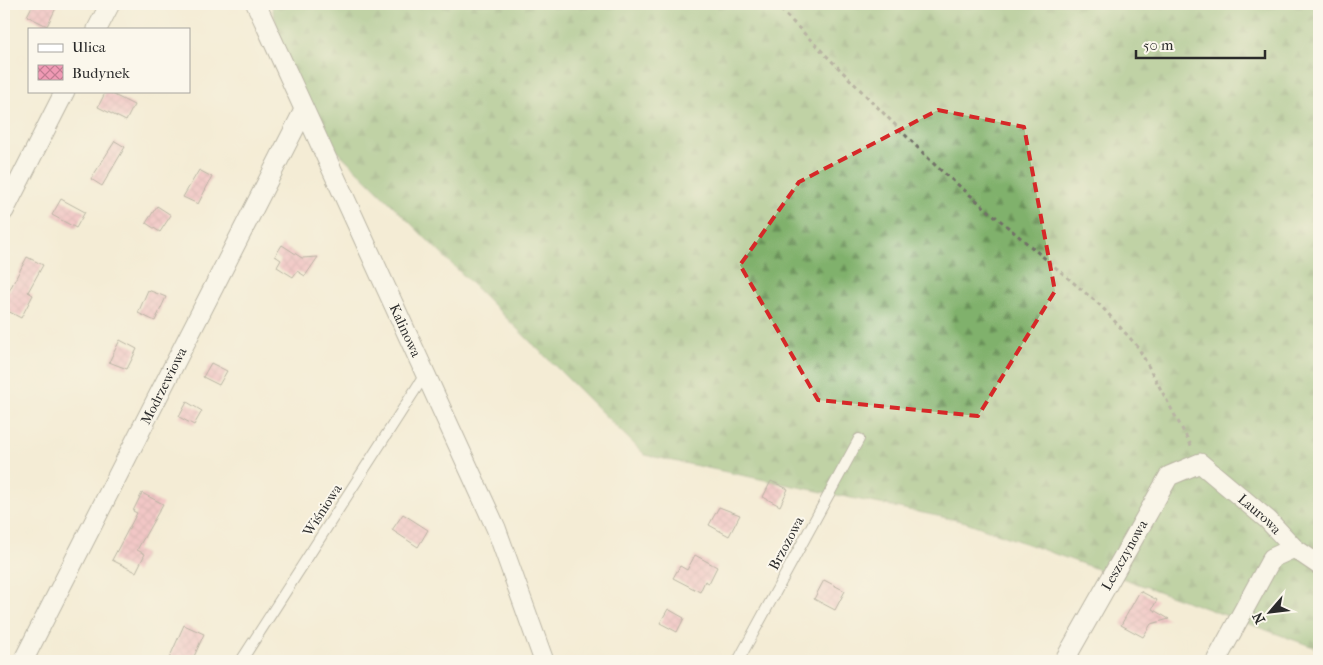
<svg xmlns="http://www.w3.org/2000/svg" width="1323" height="665" viewBox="0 0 1323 665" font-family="'IM FELL French Canon',serif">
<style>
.forest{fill:url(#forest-firs);stroke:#566e4c}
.building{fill:url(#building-cross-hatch)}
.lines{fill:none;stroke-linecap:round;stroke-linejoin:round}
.lane-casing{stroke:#716f67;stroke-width:12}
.street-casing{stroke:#716f67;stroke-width:21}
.path{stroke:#716f67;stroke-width:3;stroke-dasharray:4 4;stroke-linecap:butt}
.lane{stroke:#fff;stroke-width:10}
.street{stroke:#fff;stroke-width:19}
.marked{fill:none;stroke:#d62828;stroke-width:4;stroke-dasharray:10 6;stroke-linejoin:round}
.labels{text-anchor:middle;stroke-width:4;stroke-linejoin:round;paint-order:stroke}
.street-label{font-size:14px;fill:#2b2b2b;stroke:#fbf7ec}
</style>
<defs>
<pattern id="forest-firs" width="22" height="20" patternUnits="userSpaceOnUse" patternTransform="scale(1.25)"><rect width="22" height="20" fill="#80b16c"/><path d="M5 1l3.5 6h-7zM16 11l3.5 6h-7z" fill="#699059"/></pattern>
<pattern id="building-cross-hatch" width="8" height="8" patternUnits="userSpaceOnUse" patternTransform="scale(1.25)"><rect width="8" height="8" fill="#ef99b4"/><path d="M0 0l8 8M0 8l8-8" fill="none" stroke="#c27d93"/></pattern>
</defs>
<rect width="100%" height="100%" fill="#fbf7ec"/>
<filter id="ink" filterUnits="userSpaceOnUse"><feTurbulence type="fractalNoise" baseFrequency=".02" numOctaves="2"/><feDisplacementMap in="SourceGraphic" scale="10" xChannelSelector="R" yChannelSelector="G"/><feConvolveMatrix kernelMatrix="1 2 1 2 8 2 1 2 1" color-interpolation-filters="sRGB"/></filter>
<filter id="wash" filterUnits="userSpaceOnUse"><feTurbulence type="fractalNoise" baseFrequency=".0096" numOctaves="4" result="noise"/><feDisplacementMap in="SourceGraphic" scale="20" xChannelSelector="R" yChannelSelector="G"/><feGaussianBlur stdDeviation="1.12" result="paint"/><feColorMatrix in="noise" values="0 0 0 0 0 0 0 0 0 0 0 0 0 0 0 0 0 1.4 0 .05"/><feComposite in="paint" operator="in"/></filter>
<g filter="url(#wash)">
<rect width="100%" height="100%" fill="#f4ecd6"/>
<path class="forest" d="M271 4H1319V649L966 522 645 455 301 115Z"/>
<g id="blocks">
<g class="building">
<path d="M33 4H58L47 26 27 16Z"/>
<path d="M106 91 134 105 126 121 98 107Z"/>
<path d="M115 141 125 147 102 186 91 179Z"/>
<path d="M199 170 212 177 198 204 183 197Z"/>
<path d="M61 199 85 212 76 228 52 215Z"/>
<path d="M157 206 171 215 160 232 146 223Z"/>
<path d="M282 245 302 258 318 257 305 276 297 271 293 277 277 267 281 260 275 256Z"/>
<path d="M27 257 43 265 28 292 33 295 21 318 4 309V288L9 291Z"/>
<path d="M148 290 166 297 155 321 138 313Z"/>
<path d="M120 340 137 349 127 369 109 362Z"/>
<path d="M211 363 227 371 219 385 203 377Z"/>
<path d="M187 402 202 411 194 425 179 417Z"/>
<path d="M771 481 788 489 780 506 763 497Z"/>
<path d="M142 493 163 504 137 550 145 554 136 572 112 560 137 513 133 511Z"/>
<path d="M719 507 740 515 729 536 709 525Z"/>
<path d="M403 514 428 530 418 547 392 530Z"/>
<path d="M695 555 717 567 709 583 705 581 700 592 673 578 680 566 687 570Z"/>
<path d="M824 580 845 591 835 610 814 599Z"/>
<path d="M1140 591 1157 600 1152 609 1169 619 1151 624 1143 637 1121 625Z"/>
<path d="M668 609 684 618 677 632 660 623Z"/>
<path d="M184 625 204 634 192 661H168Z"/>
</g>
</g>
</g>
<g filter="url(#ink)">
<use href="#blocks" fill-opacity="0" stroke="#716f67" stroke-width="1"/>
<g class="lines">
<defs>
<g id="lane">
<path d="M241 661 426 373"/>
<path d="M738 661 859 439"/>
</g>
<g id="street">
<path id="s1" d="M256 4 496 528 544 661"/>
<path d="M97 29 110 4"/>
<path d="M4 211 65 91"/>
<path id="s2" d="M23 661 304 110"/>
<path id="s3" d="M1064 661 1169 476 1200 463 1268 520 1294 548 1319 565"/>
<path d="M1216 661 1272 558 1294 548"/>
</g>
</defs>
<use href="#lane" class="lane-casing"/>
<use href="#street" class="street-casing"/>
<path class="path" d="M775 4 937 167 1101 306 1138 347 1193 449"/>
<use href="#lane" class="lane"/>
<use href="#street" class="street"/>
</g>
</g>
<path d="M0 0H1323V665H0ZM938 110 1024 127 1055 291 978 416 818 400 740 265 799 182Z" fill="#f4ecd6" fill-opacity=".55" fill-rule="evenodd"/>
<path class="marked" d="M938 110 1024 127 1055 291 978 416 818 400 740 265 799 182Z"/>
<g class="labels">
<g class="street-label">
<text dy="5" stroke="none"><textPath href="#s1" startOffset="359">Kalinowa</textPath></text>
<text dy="5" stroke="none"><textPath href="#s2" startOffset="309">Modrzewiowa</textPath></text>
<text transform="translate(322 510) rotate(-57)" y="5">Wiśniowa</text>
<text dy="5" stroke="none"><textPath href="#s3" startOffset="325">Laurowa</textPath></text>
<text transform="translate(786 543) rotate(-62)" y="5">Brzozowa</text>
<text dy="5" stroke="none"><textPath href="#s3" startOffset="122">Leszczynowa</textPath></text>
</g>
</g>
<rect width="1323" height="665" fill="none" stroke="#fbf7ec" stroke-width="20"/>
<rect x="28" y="28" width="162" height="65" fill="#fbf7ec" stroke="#a8a59f"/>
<rect x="38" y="44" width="25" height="8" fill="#ffffff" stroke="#a8a59f"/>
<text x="72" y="52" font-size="15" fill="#2b2b2b">Ulica</text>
<rect x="38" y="65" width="25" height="15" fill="url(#building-cross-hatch)" stroke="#a8a59f"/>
<text x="72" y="78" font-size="15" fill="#2b2b2b">Budynek</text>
<g transform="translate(1270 612) rotate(242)" stroke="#fbf7ec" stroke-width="4" paint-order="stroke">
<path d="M0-4L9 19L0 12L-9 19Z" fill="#2b2b2b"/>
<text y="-8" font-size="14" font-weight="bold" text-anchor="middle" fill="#2b2b2b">N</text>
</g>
<path d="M1136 50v8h129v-8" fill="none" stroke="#2b2b2b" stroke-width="2.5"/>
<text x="1143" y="50" font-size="15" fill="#2b2b2b" stroke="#fbf7ec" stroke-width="4" paint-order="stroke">50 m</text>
</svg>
